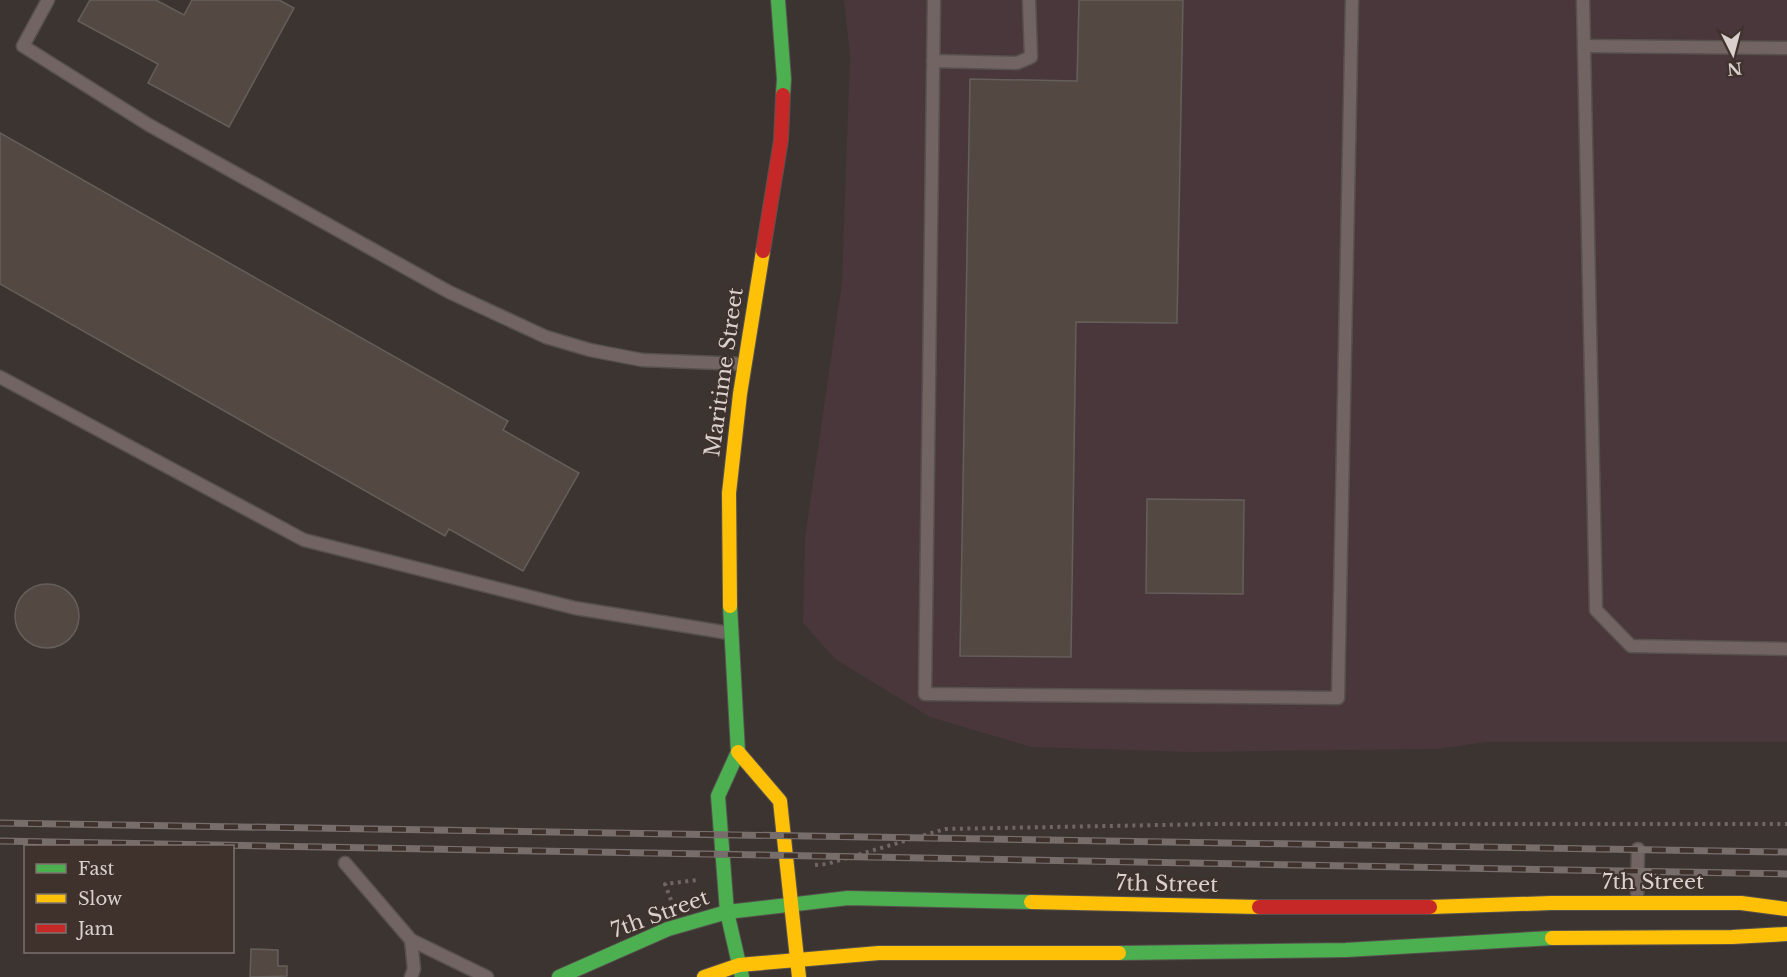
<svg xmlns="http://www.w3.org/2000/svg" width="1787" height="977" viewBox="0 0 1787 977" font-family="'Libre Baskerville',serif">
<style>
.industrial{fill:#49373b}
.building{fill:#544942;stroke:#645f5b;stroke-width:1.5}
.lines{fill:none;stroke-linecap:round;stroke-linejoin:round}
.lane-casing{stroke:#57514e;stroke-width:15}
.fast-casing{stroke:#57514e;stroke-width:16}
.slow-casing{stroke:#57514e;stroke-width:16}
.jam-casing{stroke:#57514e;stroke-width:16}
.path{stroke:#706664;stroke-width:4;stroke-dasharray:3 4.5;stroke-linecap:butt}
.lane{stroke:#716462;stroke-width:12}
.fast{stroke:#4caf50;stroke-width:14}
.slow{stroke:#ffc107;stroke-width:14}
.jam{stroke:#c62828;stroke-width:14}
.rail-casing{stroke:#776e6c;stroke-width:7}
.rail{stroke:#3f322d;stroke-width:4.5;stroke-dasharray:14;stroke-linecap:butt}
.labels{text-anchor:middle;stroke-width:4.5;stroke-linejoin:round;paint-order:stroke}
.street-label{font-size:21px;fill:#dad1ce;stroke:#3f322d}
</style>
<rect width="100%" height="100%" fill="#3b3431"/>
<path class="industrial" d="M844 0H1787V742H1486L1439 749 1191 752 1031 747 930 717 835 659 803 623 805 538 842 282 850 55Z"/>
<g class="building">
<path d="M90 0H156L184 15 192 0H279L294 8 229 127 148 83 158 64 78 21Z"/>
<path d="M1079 0H1183L1177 323 1076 322 1071 657 960 656 970 79 1077 81Z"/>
<path d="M0 133 508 421 503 430 579 473 523 571 449 529 445 536 0 284Z"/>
<path d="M1147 499 1244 500 1243 594 1146 593Z"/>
<circle cx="47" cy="616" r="32"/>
<path d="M251 949 278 950V966H287V976L250 977Z"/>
</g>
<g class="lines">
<defs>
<g id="lane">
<path d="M48 0 23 46 149 125 449 292 546 337 590 350 642 360 743 364"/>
<path d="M934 0 925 694 1338 698 1352 0"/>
<path d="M1583 0 1596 610 1631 646 1787 649"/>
<path d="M1584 46 1787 48"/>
<path d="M933 61 1017 63 1031 57 1029 0"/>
<path d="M0 377 304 540 575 608 729 633"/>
<path d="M345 863 411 940 487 977"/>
<path d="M1637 902 1638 849"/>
<path d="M411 977 414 969 411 940"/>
</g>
<g id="fast">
<path d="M778 0 784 79 783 95"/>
<path d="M730 606 738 752 718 796 727 912 742 977"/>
<path d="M1119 953 1346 950 1552 938"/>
<path d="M559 977 668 929 727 912 848 898 1031 902"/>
</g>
<g id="slow">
<path d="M730 606 729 493 740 394 763 251"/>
<path d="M738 752 780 801 799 977"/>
<path d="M1031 902 1259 907"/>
<path d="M1430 907 1551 903H1741L1787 909"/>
<path d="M1552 938 1732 937 1787 934"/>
<path d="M704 977 739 965 879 953H1119"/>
</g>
<g id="jam">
<path d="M763 251 781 140 783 95"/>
<path d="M1259 907H1430"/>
</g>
</defs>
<use href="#lane" class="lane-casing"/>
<use href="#fast" class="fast-casing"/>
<use href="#slow" class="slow-casing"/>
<use href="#jam" class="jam-casing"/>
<g class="path">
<path d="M815 865 827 864 945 829 1214 824H1787"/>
<path d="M671 900 665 884 697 880"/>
</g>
<use href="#lane" class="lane"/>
<use href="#fast" class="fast"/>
<use href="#slow" class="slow"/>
<use href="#jam" class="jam"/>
<defs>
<g id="rail">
<path d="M0 823 1787 852"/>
<path d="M0 841 1787 874"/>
</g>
</defs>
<use href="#rail" class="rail-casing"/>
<use href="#rail" class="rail"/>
</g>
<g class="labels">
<g class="street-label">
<text transform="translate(724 372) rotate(-82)" y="7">Maritime Street</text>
<text x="1653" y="889">7th Street</text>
<text transform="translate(1167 884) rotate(1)" y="7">7th Street</text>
<text transform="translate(660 914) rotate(-20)" y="7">7th Street</text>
</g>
</g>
<rect x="24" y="845" width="210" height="108" fill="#3f322d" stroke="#7d726d" stroke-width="1.5"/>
<rect x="36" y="864" width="30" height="9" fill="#4caf50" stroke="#7d726d" stroke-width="1.5"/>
<text x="78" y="875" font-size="18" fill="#dad1ce">Fast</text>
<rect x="36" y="894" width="30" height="9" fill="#ffc107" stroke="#7d726d" stroke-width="1.5"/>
<text x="78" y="905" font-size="18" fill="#dad1ce">Slow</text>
<rect x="36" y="924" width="30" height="9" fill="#c62828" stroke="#7d726d" stroke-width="1.5"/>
<text x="78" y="935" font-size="18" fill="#dad1ce">Jam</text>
<g transform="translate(1733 54) rotate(174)" stroke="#3f322d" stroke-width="4.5" paint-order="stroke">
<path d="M0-4.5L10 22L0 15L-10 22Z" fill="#dad1ce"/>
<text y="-9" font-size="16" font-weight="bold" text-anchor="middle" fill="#dad1ce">N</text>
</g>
</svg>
